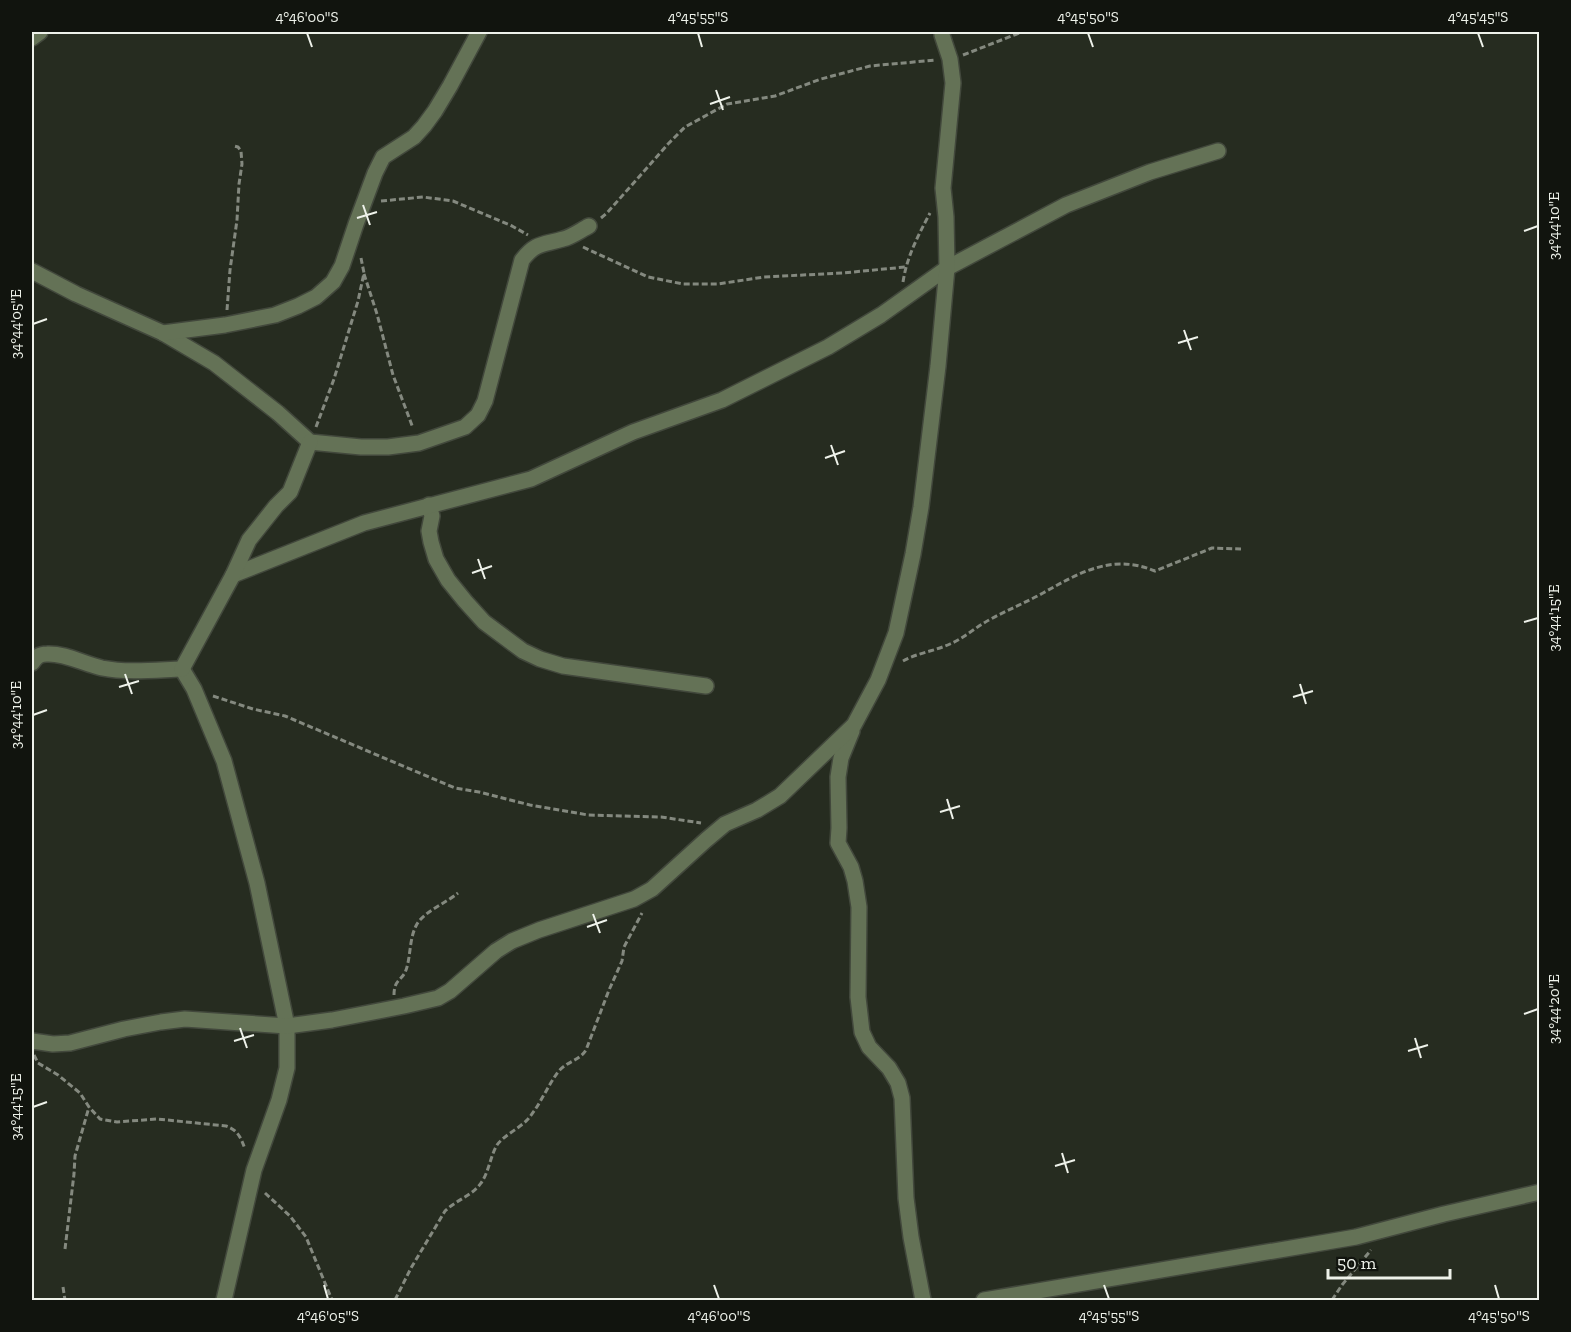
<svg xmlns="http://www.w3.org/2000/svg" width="1571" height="1332" viewBox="0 0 1571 1332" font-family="'Zilla Slab',serif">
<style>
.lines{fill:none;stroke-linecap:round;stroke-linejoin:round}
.minor-casing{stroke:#42483c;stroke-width:18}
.path{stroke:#84897f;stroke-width:3;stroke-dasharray:6 3;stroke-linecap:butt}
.minor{stroke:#647256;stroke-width:15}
.ticks{fill:none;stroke:#eef2ea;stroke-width:2}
.neatline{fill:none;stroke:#eef2ea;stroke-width:2}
.ticks-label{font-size:15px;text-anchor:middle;fill:#eef2ea}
</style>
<rect width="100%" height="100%" fill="#262c20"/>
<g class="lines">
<defs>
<g id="minor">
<path d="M32 38 40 32"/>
<path d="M32 271 76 294 163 333 214 363 278 413 310 442 361 447H388L419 443 465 427 478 415 485 401 522 260C536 242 543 245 563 239 572 237 581 230 589 226"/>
<path d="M163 333 225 325 275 315 298 306 316 297 333 282 342 266 356 224 375 173 383 157 414 137 424 126 435 111 450 86 479 32"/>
<path d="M429 505 432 516 429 531 431 542 436 559 448 580 465 601 484 622 523 651 540 659 563 666 706 686"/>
<path d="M233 575 364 523 531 479 633 432 722 400 828 347 881 315 947 268 1066 205 1150 172 1218 151"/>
<path d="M32 663C36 657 39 654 47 654 65 653 84 664 102 668 128 673 155 670 182 669"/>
<path d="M182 669 194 689 224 761 257 883 287 1026V1068L279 1100 254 1170 224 1300"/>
<path d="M182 669 233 575 249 540 276 506 290 492 310 442"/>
<path d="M852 731 841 758 838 777 839 828 838 843 851 867 855 881 859 907 858 997 862 1032 869 1047 889 1068 898 1083 902 1098 906 1198 911 1237 923 1300"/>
<path d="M32 1041 53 1044 70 1043 124 1029 161 1022 185 1019 287 1026 332 1020 404 1006 438 998 450 991 496 951 512 941 539 930 634 899 652 889 706 840 725 824 757 810 780 796 854 725 878 680 896 633 913 554 921 507 938 366 947 268 946 217 943 188 953 83 950 59 942 35V32"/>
<path d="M984 1300 1356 1237 1444 1214 1540 1192"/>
</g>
</defs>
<use href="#minor" class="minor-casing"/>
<g class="path">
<path d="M963 55 1022 32"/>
<path d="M381 201 423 197 453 201 512 226 528 235"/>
<path d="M601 218 607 213 668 144 685 127 727 104 775 96 821 79 870 66 936 60"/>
<path d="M583 247 648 277 683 284H718L764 277 843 273 905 267"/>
<path d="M364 274 377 314 393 375 413 428"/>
<path d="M903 282C907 256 918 236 930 213"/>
<path d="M227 310 230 270 237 220 239 184 242 164 241 151 238 147 234 146"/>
<path d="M316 427 334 379 358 301 364 273 361 258"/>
<path d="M903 661C917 653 935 651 950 644 964 638 976 627 989 620 1007 610 1025 603 1043 593 1079 573 1112 553 1155 571L1212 548 1241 549"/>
<path d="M213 696 253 709 285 716 455 788 479 792 530 805 588 815 661 817 701 823"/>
<path d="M394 995C394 979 402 981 406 970 411 956 409 938 417 924 425 911 446 903 458 893"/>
<path d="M34 1055 38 1063 58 1075 80 1093 89 1107 100 1119 117 1122 157 1119 226 1126C238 1130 241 1138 245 1149"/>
<path d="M265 1193 290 1216 306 1237 332 1300"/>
<path d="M65 1249 74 1174 75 1156 89 1107"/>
<path d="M63 1287 65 1300"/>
<path d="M395 1300 411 1268 445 1211C456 1200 472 1196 481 1183 489 1172 490 1157 497 1145 503 1136 520 1128 528 1119 540 1105 547 1087 558 1072 567 1061 579 1061 586 1050L609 990 622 961 624 947 642 913"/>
<path d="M1332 1300 1342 1285 1371 1250"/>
</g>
<use href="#minor" class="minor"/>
</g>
<path class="ticks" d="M307 33 312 47M698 33 702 47M1088 33 1093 47M1478 33 1483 47M716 90 723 110M710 104 730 97M363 205 370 225M357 218 377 212M1524 231 1538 226M33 324 47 319M1184 330 1191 350M1178 343 1198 337M831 445 838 465M825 458 845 451M478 559 485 579M472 573 492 566M1524 622 1538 618M125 674 132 694M1300 684 1306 704M119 687 139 681M1293 697 1313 691M33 715 47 710M947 799 953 819M940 812 960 806M593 914 600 933M587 927 607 920M1524 1014 1538 1009M240 1028 247 1048M1415 1038 1421 1058M234 1041 254 1035M1408 1051 1428 1045M33 1107 47 1102M1062 1153 1068 1173M1055 1166 1075 1160M324 1285 328 1299M714 1285 719 1299M1104 1285 1109 1299M1495 1285 1499 1299"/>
<rect width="1571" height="1332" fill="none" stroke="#11140e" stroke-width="66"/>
<path d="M1328 1269v9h122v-9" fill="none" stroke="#eef2ea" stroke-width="3"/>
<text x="1337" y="1269" font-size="18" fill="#eef2ea" stroke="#11140e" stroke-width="4.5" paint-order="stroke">50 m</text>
<rect x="33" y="33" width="1505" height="1266" class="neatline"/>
<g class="ticks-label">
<text x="307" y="22">4°46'00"S</text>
<text x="698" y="22">4°45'55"S</text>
<text x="1088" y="22">4°45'50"S</text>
<text x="1478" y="22">4°45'45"S</text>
<text transform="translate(1554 226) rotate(-90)" y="5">34°44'10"E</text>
<text transform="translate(16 324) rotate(-90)" y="5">34°44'05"E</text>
<text transform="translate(1554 618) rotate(-90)" y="5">34°44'15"E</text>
<text transform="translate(16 715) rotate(-90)" y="5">34°44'10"E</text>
<text transform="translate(1554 1009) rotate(-90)" y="5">34°44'20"E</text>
<text transform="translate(16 1107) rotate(-90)" y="5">34°44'15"E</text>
<text x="328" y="1321">4°46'05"S</text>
<text x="719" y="1321">4°46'00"S</text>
<text x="1109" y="1321">4°45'55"S</text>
<text x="1499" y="1321">4°45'50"S</text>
</g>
</svg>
